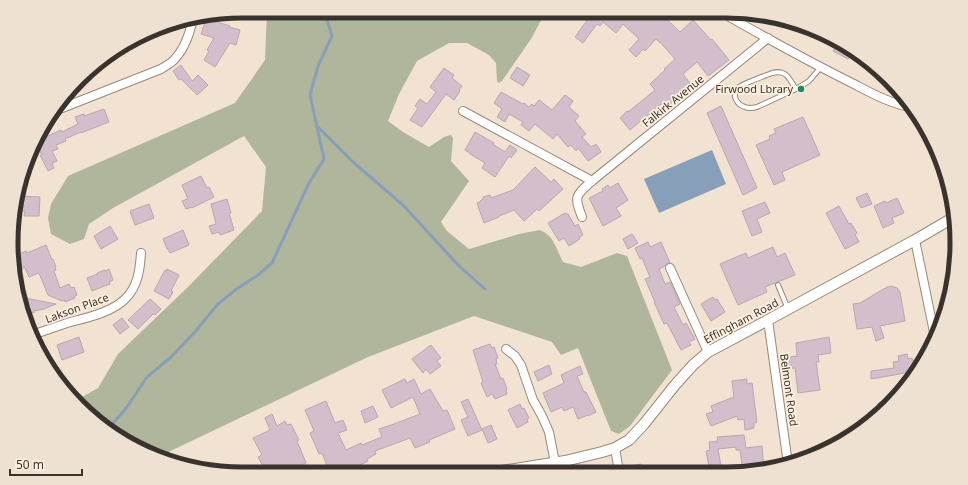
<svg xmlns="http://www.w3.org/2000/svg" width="968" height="485" viewBox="0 0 968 485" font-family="'Noto Sans',sans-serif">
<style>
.green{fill:#b0b69b}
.water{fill:#879fb8}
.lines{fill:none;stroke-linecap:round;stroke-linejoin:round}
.stream{stroke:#879fb8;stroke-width:3}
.building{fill:#d2bfcb;stroke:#b9a6b1}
.service-casing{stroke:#97897a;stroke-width:6}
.minor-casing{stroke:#97897a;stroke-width:10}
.tertiary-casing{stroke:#97897a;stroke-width:12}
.service{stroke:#fff;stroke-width:4}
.minor{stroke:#fff;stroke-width:8}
.tertiary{stroke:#fff;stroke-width:10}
.poi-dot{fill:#228864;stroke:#fff0df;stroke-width:1.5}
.labels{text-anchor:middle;stroke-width:3.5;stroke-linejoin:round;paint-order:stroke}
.poi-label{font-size:11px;fill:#39332d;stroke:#fff0df;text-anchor:end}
.street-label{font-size:11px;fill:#39332d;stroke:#fff0df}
.rim{fill:none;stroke:#39332d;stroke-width:5}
</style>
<rect width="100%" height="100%" fill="#f2e2d2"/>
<path class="green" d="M267 11H510L514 15 517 11H546L531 39 502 81 499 83 497 81 496 63 489 55 467 43H449L417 61 399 94 388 121 403 132 429 147 444 137 451 135 453 138 451 161 469 181 441 222 447 231 469 249 519 234 540 230C554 235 557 251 563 262L581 267 617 253 627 256 672 370 630 426 619 434 611 431 578 348 561 355 552 342 474 316 368 357 160 456 140 450 79 406 75 401 98 388 118 354 188 287 262 211 266 167 244 136 113 208 89 224 84 239 70 244 51 234 48 218 51 204 68 176 235 103 265 60Z"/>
<path class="water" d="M712 150 726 184 659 213 644 179Z"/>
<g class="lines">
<g class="stream">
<path d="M317 126 353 162 404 206 458 265 485 289"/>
<path d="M879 404 883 411"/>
<path d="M109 428 127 407 147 377 170 358 195 332 217 305 235 290 258 275 272 263 309 183 324 159 310 95 318 66 332 36 324 11"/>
</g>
</g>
<g class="building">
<path d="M577 11H651L654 15 657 11H658L680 32 693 20 711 40 712 39 729 60 708 76 697 62 683 74 692 86 680 96 682 98 676 103 674 101 669 105 665 101 630 130 620 118 627 111 628 112 655 90 650 84 665 70 664 69 675 59 660 42V43L656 39 645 51 643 49 636 57 629 50 639 39 623 24 616 33 603 22 600 26 597 24 583 43 575 37 588 19Z"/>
<path d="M214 21 230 26 229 27 240 30 236 45 230 43 215 67 204 60 209 51 207 50 214 38 201 34 205 22Z"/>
<path d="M838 42 852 53 848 59 833 51Z"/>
<path d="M181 65 192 81 198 75 208 85 197 95 181 79 179 80 173 71Z"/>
<path d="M517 67 530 75 523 86 510 78Z"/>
<path d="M444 68 454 75 452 78 462 86 459 90 460 91 454 100 446 94 422 127 410 120 418 108 415 106 420 99 427 104 436 92 430 87Z"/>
<path d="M501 92 523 104 524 103 529 107 532 104 534 106 539 100 552 110 565 95 573 101 569 107 579 116 575 121 586 134 582 137 591 147 596 144 601 152 588 161 578 148 576 151 571 145 568 147 557 134 553 139 535 124 529 131 521 125 523 122 509 114 505 122 497 117 502 109 494 103Z"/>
<path d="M721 106 757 188 743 195 707 113Z"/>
<path d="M104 109 109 122 81 133V132L65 139 66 141 56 145 58 149 52 151 57 161 52 163 54 168 48 171 40 155H42L37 145 39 141 47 138 46 137 61 130 62 132 78 124 75 117 84 114V116Z"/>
<path d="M803 117 820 155 782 172 785 180 774 185 756 145 770 139 769 136 776 133 774 129Z"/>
<path d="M475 132 494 143 493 144 505 152 510 145 517 150 511 158 509 156 495 177 482 168 485 163 470 154V153L465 150Z"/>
<path d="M535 167 551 182 554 179 563 189 539 211 537 209 524 221 514 210 499 216V217L484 223 477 203 480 202V201L483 199V197L490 195 491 198 513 190Z"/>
<path d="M201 176 207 188 209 187 214 197 192 208V207L186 209 182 201 188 199 182 185Z"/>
<path d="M618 183 628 200 616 208 621 216 603 226 589 198 603 191 602 189 608 185 610 188Z"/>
<path d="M867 193 872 204 861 208 856 198Z"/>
<path d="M19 196 40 197 39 216H24L25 211H19Z"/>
<path d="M897 198 904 213 892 218 894 223 883 228 874 206 885 201 886 203Z"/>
<path d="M227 199 231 213H229L234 230 220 235 219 232 212 234 209 226 216 224 211 204Z"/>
<path d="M765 202 770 213 757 219 762 232 752 236 742 211Z"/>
<path d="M149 204 154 218 135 225 130 211Z"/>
<path d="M839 206 849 224 851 223 857 233 855 235 859 242 845 249 826 213Z"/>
<path d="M565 213 567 214H568L575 226 578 224 583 235 579 237 580 239 569 246 564 238 559 241 548 223Z"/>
<path d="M110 226 118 239 101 249 94 236Z"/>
<path d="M183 230 189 245 170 253 168 249H167L163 239Z"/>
<path d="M632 234 638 243 628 249 623 239Z"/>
<path d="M648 242 650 247 661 242 670 263H667L665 266 659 269 665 284 670 282 674 291 680 304 674 307 683 325 686 323 695 339 689 342 691 345 681 350 667 323 664 324 654 302H655L645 279 650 277 642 258 640 259 635 248Z"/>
<path d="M46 245 52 260 53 259 56 267H55L56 270 54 271 60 288 69 284 71 288 74 287 77 295 74 297 75 298 65 302V300L62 301 48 295 39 273 29 277 24 266 16 282 13 272V257L26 251 27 253Z"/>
<path d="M773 247 777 257 785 253 795 275 765 287 767 292 738 305 720 264 746 253 748 258Z"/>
<path d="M109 269 113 280 109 282 110 284 107 285 92 291 87 278 98 274 97 273 105 270 106 271Z"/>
<path d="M167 269 179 275 171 291 173 292 169 299 154 291 165 270 167 271Z"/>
<path d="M891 286 897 288 900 292 905 321 880 326 884 338 876 341 872 327 857 329 853 304 860 303 887 287Z"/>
<path d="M20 297 56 304 44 309 34 311V313L25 311Z"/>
<path d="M713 297 715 300 717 299 725 312 711 321 701 304Z"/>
<path d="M150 299 161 309 155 315 153 314 138 329 128 320Z"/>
<path d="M122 318 129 327 120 334 113 325Z"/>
<path d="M79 337 84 352 62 360 57 345Z"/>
<path d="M829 337 831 353 818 355 819 362H816L820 390 798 393 795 368 785 369 784 358 797 356 796 343Z"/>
<path d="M490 344 492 348 494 347 498 358 496 359 497 364H495L501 379 503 378 507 389 506 390 507 394 495 399 492 394 487 397 481 383 483 382 473 350Z"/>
<path d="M431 345 441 358 437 361 441 366 430 374 426 369 423 373 412 359Z"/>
<path d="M907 354 908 359 912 358 913 361H917L918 367 916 371 883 377 871 379V371L894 368 893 362 899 361 898 356Z"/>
<path d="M549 365 552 374 538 381 534 372Z"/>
<path d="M580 366 583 374 577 376 584 392 585 391V393L586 392 596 412 588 416V415L578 419 573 407 564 411 562 407 551 412 543 393 564 383 561 375Z"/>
<path d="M405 379 407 383 414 379 421 394 430 389 443 411 447 410 455 429 429 440 430 442 415 448 410 438 375 451 376 454 367 459 368 461 344 473H330L322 453 319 454 310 433 314 431 305 410 326 401 335 423 343 420 347 430 338 433 346 450 361 443 362 445 382 437 379 429 394 424 420 414 413 397 391 408 382 390Z"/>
<path d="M747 379V384L752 383 757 422 754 423V428L745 430 744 419 738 420 737 416 711 426 706 414 713 412 711 406 734 397 732 381Z"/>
<path d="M468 399 482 430 468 436 461 420 468 417 461 402Z"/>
<path d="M520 404 522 409 524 408 529 418 527 419 528 422 517 428 508 410Z"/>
<path d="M373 406 378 417 365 423 361 411Z"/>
<path d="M272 414 277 426 285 421 287 425 291 424 299 440 297 441 306 463 303 465 307 473H267L258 457 262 455 253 438 270 430 265 418Z"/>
<path d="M491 425 497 439 488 443 482 429Z"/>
<path d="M744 435 746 448 762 446 764 470 756 472H743L740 450H736V447L718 449 722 472H710L706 451 710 450 709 442 718 441 717 437Z"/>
<path d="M641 464 643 472H624V467Z"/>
</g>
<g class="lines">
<defs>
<g id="service">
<path d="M796 89C789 79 787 69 772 73 765 76 743 83 738 88 731 95 737 105 745 107 749 109 753 108 757 107L796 89 809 81 821 67"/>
<path d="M778 285 788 309"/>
</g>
<g id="minor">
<path d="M719 11C761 35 804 59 848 81 868 91 888 103 910 107"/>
<path d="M463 111 592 181"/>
<path d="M52 112 161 69C165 66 170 64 174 60 185 48 189 35 193 19"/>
<path d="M582 217C574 196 575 196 592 181L768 38"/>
<path d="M915 240 935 337"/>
<path d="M670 268 708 352"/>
<path d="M768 320 788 464"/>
<path d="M32 335C44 331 55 327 67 323 85 318 112 313 126 298 138 286 140 269 141 253"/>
<path d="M506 349 515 356 521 365 533 400 542 416 549 432 557 473"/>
<path d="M615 448 619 472"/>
</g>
<path id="tertiary" d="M489 473 565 461 602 452 615 448 629 440 644 424 675 385 693 365 708 352 768 320 915 240 951 219"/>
</defs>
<use href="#service" class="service-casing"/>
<use href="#minor" class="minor-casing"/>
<use href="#tertiary" class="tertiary-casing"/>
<use href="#service" class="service"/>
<use href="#minor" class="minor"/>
<use href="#tertiary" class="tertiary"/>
</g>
<circle class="poi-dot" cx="801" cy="89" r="4"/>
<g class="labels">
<g class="poi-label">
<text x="793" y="93">Firwood Lbrary</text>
</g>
<g class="street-label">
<text transform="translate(673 101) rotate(-39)" y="4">Falkirk Avenue</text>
<text transform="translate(77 308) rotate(-20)" y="4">Lakson Place</text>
<text transform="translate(741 321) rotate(-28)" y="4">Effingham Road</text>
<text transform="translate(789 390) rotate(82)" y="4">Belmont Road</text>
</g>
</g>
<path d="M0 0H968V485H0ZM242 18H726A224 224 0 0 1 950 242V243A224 224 0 0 1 726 467H242A224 224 0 0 1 18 243V242A224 224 0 0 1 242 18Z" fill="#efe1d1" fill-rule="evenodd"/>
<path class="rim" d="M242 18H726A224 224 0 0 1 950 242V243A224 224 0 0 1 726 467H242A224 224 0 0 1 18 243V242A224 224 0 0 1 242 18Z"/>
<path d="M10 469v6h72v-6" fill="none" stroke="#39332d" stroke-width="2"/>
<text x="16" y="469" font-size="12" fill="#39332d" stroke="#fff0df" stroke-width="3" paint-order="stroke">50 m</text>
</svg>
